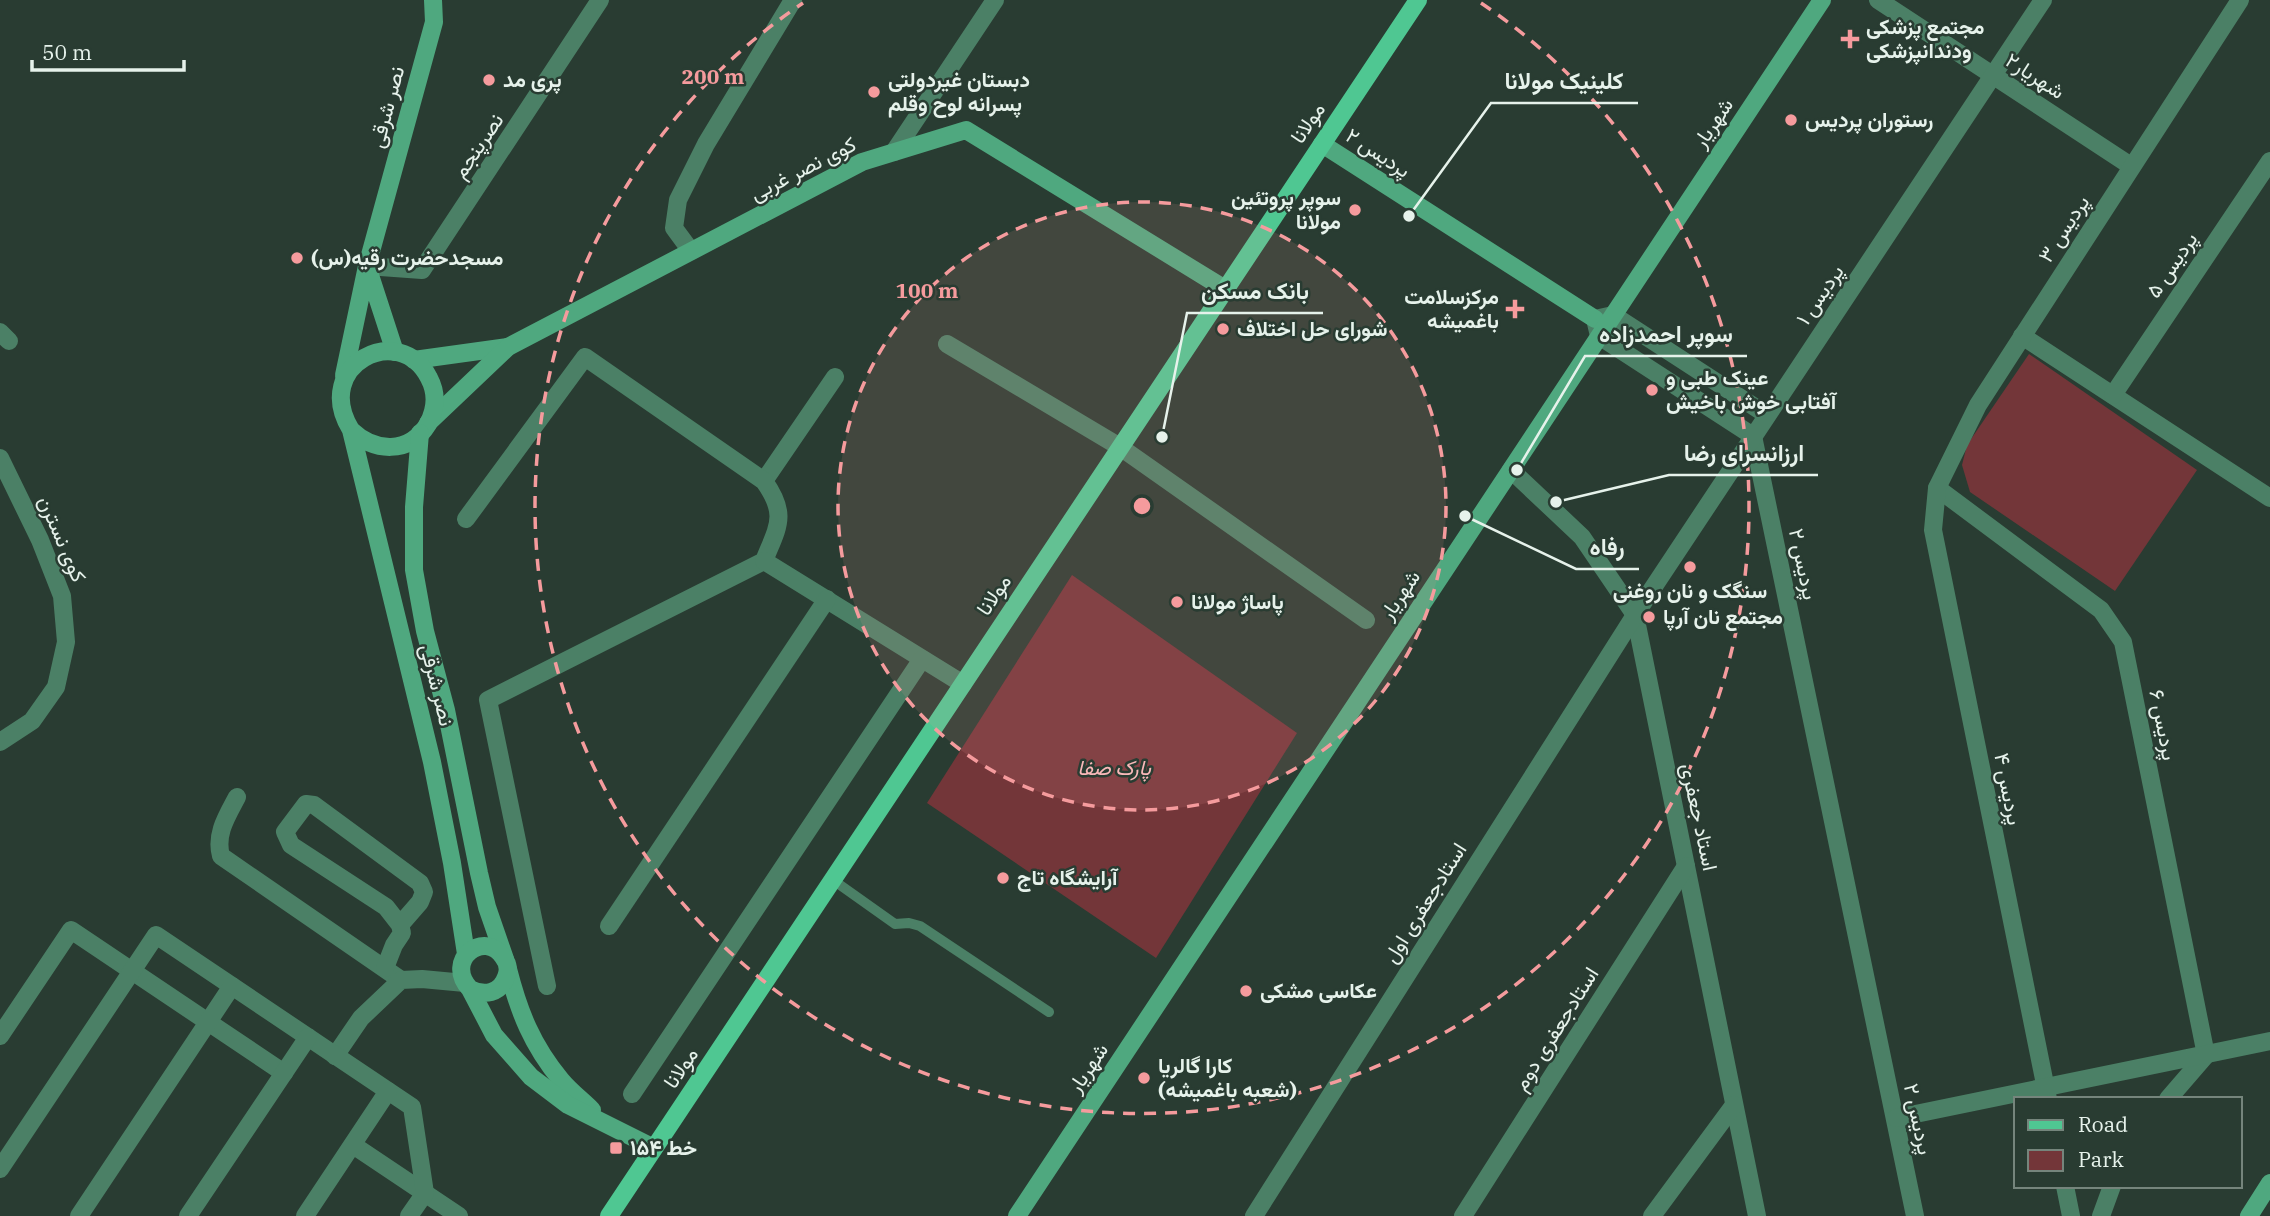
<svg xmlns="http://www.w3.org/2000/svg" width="2270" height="1216" viewBox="0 0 2270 1216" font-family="'IBM Plex Serif',Vazirmatn,serif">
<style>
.green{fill:#733639}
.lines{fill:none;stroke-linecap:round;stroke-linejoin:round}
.lane{stroke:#4b8066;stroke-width:10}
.street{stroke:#4b8066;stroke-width:18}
.secondary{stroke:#4fa87f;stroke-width:18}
.primary{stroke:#4fc792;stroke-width:18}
.ring{fill:none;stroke:#f59b9d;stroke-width:3.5;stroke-dasharray:12 9}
.poi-dot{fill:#f59b9d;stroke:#293c32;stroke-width:2.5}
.labels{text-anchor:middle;stroke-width:5;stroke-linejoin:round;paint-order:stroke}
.poi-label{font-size:21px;font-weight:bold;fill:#e6f2eb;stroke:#293c32;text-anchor:start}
.street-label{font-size:21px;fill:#e6f2eb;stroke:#293c32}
.park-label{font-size:21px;font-style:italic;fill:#f9b8b9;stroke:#293c32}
.centre{fill:#f59b9d;stroke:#293c32;stroke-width:3.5}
.ring-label{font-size:21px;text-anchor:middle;font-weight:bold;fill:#f59b9d;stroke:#293c32;stroke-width:5;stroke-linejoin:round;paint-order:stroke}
.leader{fill:none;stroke:#e6f2eb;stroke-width:2.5}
.callout-dot{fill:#e6f2eb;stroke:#293c32;stroke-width:2.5}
.callout-label{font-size:23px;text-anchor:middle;font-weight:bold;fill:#e6f2eb;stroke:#293c32;stroke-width:5;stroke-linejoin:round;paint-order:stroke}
</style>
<rect width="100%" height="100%" fill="#293c32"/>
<g class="green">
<path d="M2029 354 2197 470 2115 591 1970 492 1962 465 1967 445Z"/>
<path d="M1072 575 1297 733 1156 958 927 803Z"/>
</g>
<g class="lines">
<path class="lane" d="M833 880 895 924 909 923 920 926 1049 1012"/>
<g class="street">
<path d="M1878 0 2131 166"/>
<path d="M894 152 995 0"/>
<path d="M691 251 674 228 678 200 706 144 793 0"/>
<path d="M367 266 422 270 600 0"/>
<path d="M0 332 9 341"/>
<path d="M2022 336 2270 498"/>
<path d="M947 344 1120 447 1366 620"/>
<path d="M2113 395 2270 161"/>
<path d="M1767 415 1613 315 1595 319 1599 336 1753 436 1915 1216"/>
<path d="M0 458 40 540 62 596 66 642 56 687 32 721 0 742"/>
<path d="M1511 470 1582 537 1635 615 1757 1216"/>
<path d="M764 481 835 377"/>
<path d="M1937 488 2101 610 2123 642 2206 1055"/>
<path d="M466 519 585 357 764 481C788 515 778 526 764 561L488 700 547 986"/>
<path d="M764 561 963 684"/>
<path d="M237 797C227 816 215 834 221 856L401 980"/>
<path d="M609 926 827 599"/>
<path d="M385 968 394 945 402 933 400 925 386 907 291 845 285 832 306 804 314 805 420 883 424 892 420 902 400 925"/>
<path d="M0 1036 71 930 284 1073"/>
<path d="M335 1056 361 1018 401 980 422 979 465 983"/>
<path d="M632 1094 922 659"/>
<path d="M2048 1099 1933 530 1937 488 1978 405 2240 0"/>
<path d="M2168 1099 2206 1055"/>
<path d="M1896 1118 2270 1041"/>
<path d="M353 1145 459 1216"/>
<path d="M0 1169 156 935 412 1107 425 1193 409 1216"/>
<path d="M2065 1186 2071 1216"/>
<path d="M79 1216 232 986"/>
<path d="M188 1216 308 1037"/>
<path d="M305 1216 388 1091"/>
<path d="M1254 1216 1635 615 2043 0"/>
<path d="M1463 1216 1686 866"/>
<path d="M1652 1216 1734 1105"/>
<path d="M2101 1216 2112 1186"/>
</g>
<g class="secondary">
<path d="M1322 144 1595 319"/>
<path d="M367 266 434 22 433 0"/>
<path d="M414 360 508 347"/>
<path d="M344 375 367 266 395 352"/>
<path d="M428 423 508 347 862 162 966 130 1225 289"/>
<path d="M351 430C374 452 409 455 428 424 436 409 437 393 429 378 400 320 311 365 351 430L432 762 452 863 466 954"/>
<path d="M420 433 414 507V570L425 631 446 710 479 873 487 907 505 959"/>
<path d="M508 969C519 1012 532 1045 561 1080 570 1091 582 1100 592 1110"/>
<path d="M470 989C484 996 500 994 506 977 509 970 508 963 503 957 485 929 443 960 470 989L494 1035 531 1077 568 1105 654 1148"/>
<path d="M1017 1216 1822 0"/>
<path d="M2249 1216 2270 1183"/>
</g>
<path class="primary" d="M609 1216 1418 0"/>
</g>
<circle cx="1142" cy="506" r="304" fill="#f59b9d" fill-opacity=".12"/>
<g class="ring">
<circle cx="1142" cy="506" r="304"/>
<path d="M1481 3A607 607 0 1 1 803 3"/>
</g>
<g class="poi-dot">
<path d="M1846.5 28.5h7v7h7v7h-7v7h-7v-7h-7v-7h7z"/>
<circle cx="489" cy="80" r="7"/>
<circle cx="874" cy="92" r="7"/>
<circle cx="1791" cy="120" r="7"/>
<circle cx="1355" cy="210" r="7"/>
<circle cx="297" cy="258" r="7"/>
<path d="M1511.5 298.5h7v7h7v7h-7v7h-7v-7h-7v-7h7z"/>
<circle cx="1223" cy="329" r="7"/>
<circle cx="1652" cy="390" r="7"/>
<circle cx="1690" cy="567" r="7"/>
<circle cx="1177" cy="602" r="7"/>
<circle cx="1649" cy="617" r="7"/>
<circle cx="1003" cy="878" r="7"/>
<circle cx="1246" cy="991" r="7"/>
<circle cx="1144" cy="1078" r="7"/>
<rect x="609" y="1141" width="14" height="14" rx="3.5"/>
</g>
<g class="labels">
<g class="poi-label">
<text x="1866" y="34">مجتمع پزشکی<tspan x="1866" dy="24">ودندانپزشکی</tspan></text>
<text x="503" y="87">پری مد</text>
<text x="888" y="87">دبستان غیردولتی<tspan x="888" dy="24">پسرانه لوح وقلم</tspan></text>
<text x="1805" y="127">رستوران پردیس</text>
<text x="1341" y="205" text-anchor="end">سوپر پروتئین<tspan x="1341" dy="24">مولانا</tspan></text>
<text x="311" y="265">مسجدحضرت رقیه(س)</text>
<text x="1499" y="304" text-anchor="end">مرکزسلامت<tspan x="1499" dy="24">باغمیشه</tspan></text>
<text x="1237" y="336">شورای حل اختلاف</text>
<text x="1666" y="385">عینک طبی و<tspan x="1666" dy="24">آفتابی خوش باخیش</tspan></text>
<text x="1690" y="598" text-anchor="middle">سنگک و نان روغنی</text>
<text x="1191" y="609">پاساژ مولانا</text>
<text x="1663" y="624">مجتمع نان آرپا</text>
<text x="1017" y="885">آرایشگاه تاج</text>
<text x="1260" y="998">عکاسی مشکی</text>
<text x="1158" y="1073">کارا گالریا<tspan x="1158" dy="24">(شعبه باغمیشه)</tspan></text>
<text x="630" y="1155">خط ۱۵۴</text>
</g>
<g class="street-label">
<text transform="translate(2035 76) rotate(33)" y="7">شهریار۲</text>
<text transform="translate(387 107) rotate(-75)" y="7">نصر شرقی</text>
<text transform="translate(1308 123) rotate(-56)" y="7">مولانا</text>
<text transform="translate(1713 123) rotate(-56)" y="7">شهریار</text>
<text transform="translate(478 146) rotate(-56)" y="7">نصرپنجم</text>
<text transform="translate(1378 153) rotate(33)" y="7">پردیس ۲</text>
<text transform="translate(803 169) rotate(-27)" y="7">کوی نصر غربی</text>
<text transform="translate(2064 229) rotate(-57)" y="7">پردیس ۳</text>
<text transform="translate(2172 265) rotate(-56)" y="7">پردیس ۵</text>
<text transform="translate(1820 295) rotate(-56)" y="7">پردیس ۱</text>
<text transform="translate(62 539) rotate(67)" y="7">کوی نسترن</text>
<text transform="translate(1803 564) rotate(78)" y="7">پردیس ۲</text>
<text transform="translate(994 595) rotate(-56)" y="7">مولانا</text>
<text transform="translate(1400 595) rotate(-56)" y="7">شهریار</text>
<text transform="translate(437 685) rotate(76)" y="7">نصر شرقی</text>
<text transform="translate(2163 725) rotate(79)" y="7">پردیس ۶</text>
<text transform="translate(2008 789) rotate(79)" y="7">پردیس ۴</text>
<text transform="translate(1699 817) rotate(78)" y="7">استاد جعفری</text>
<text transform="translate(1425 903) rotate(-58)" y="7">استادجعفری اول</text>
<text transform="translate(1556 1029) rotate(-58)" y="7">استادجعفری دوم</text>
<text transform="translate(681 1068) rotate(-56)" y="7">مولانا</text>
<text transform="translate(1088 1068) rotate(-56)" y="7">شهریار</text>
<text transform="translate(1918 1119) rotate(78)" y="7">پردیس ۲</text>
</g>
<g class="park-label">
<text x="1114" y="775">پارک صفا</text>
</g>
</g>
<circle cx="1142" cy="506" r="10" class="centre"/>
<g class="ring-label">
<text x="713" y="84">200 m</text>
<text x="927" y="298">100 m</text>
</g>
<path class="leader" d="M1409 216L1491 103H1638M1162 437L1187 313H1323M1517 470L1585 356H1747M1556 502L1669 475H1818M1465 516L1576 569H1639"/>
<g class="callout-dot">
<circle cx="1409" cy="216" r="7"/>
<circle cx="1162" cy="437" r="7"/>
<circle cx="1517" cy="470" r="7"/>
<circle cx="1556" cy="502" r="7"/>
<circle cx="1465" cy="516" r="7"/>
</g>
<g class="callout-label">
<text x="1564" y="89">کلینیک مولانا</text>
<text x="1255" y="299">بانک مسکن</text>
<text x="1666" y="342">سوپر احمدزاده</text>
<text x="1744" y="461">ارزانسرای رضا</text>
<text x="1607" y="555">رفاه</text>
</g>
<rect x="2014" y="1097" width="228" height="91" fill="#293c32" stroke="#75857c" stroke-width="2"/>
<rect x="2028" y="1120" width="35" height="10" fill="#4fc792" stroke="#75857c" stroke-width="2"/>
<text x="2078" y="1132" font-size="21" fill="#e6f2eb">Road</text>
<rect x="2028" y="1150" width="35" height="21" fill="#733639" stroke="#75857c" stroke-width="2"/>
<text x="2078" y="1167" font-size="21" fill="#e6f2eb">Park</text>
<path d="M32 60v10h152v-10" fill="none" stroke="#e6f2eb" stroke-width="3.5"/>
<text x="42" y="60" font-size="21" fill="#e6f2eb" stroke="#293c32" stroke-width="5" paint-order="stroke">50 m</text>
</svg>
